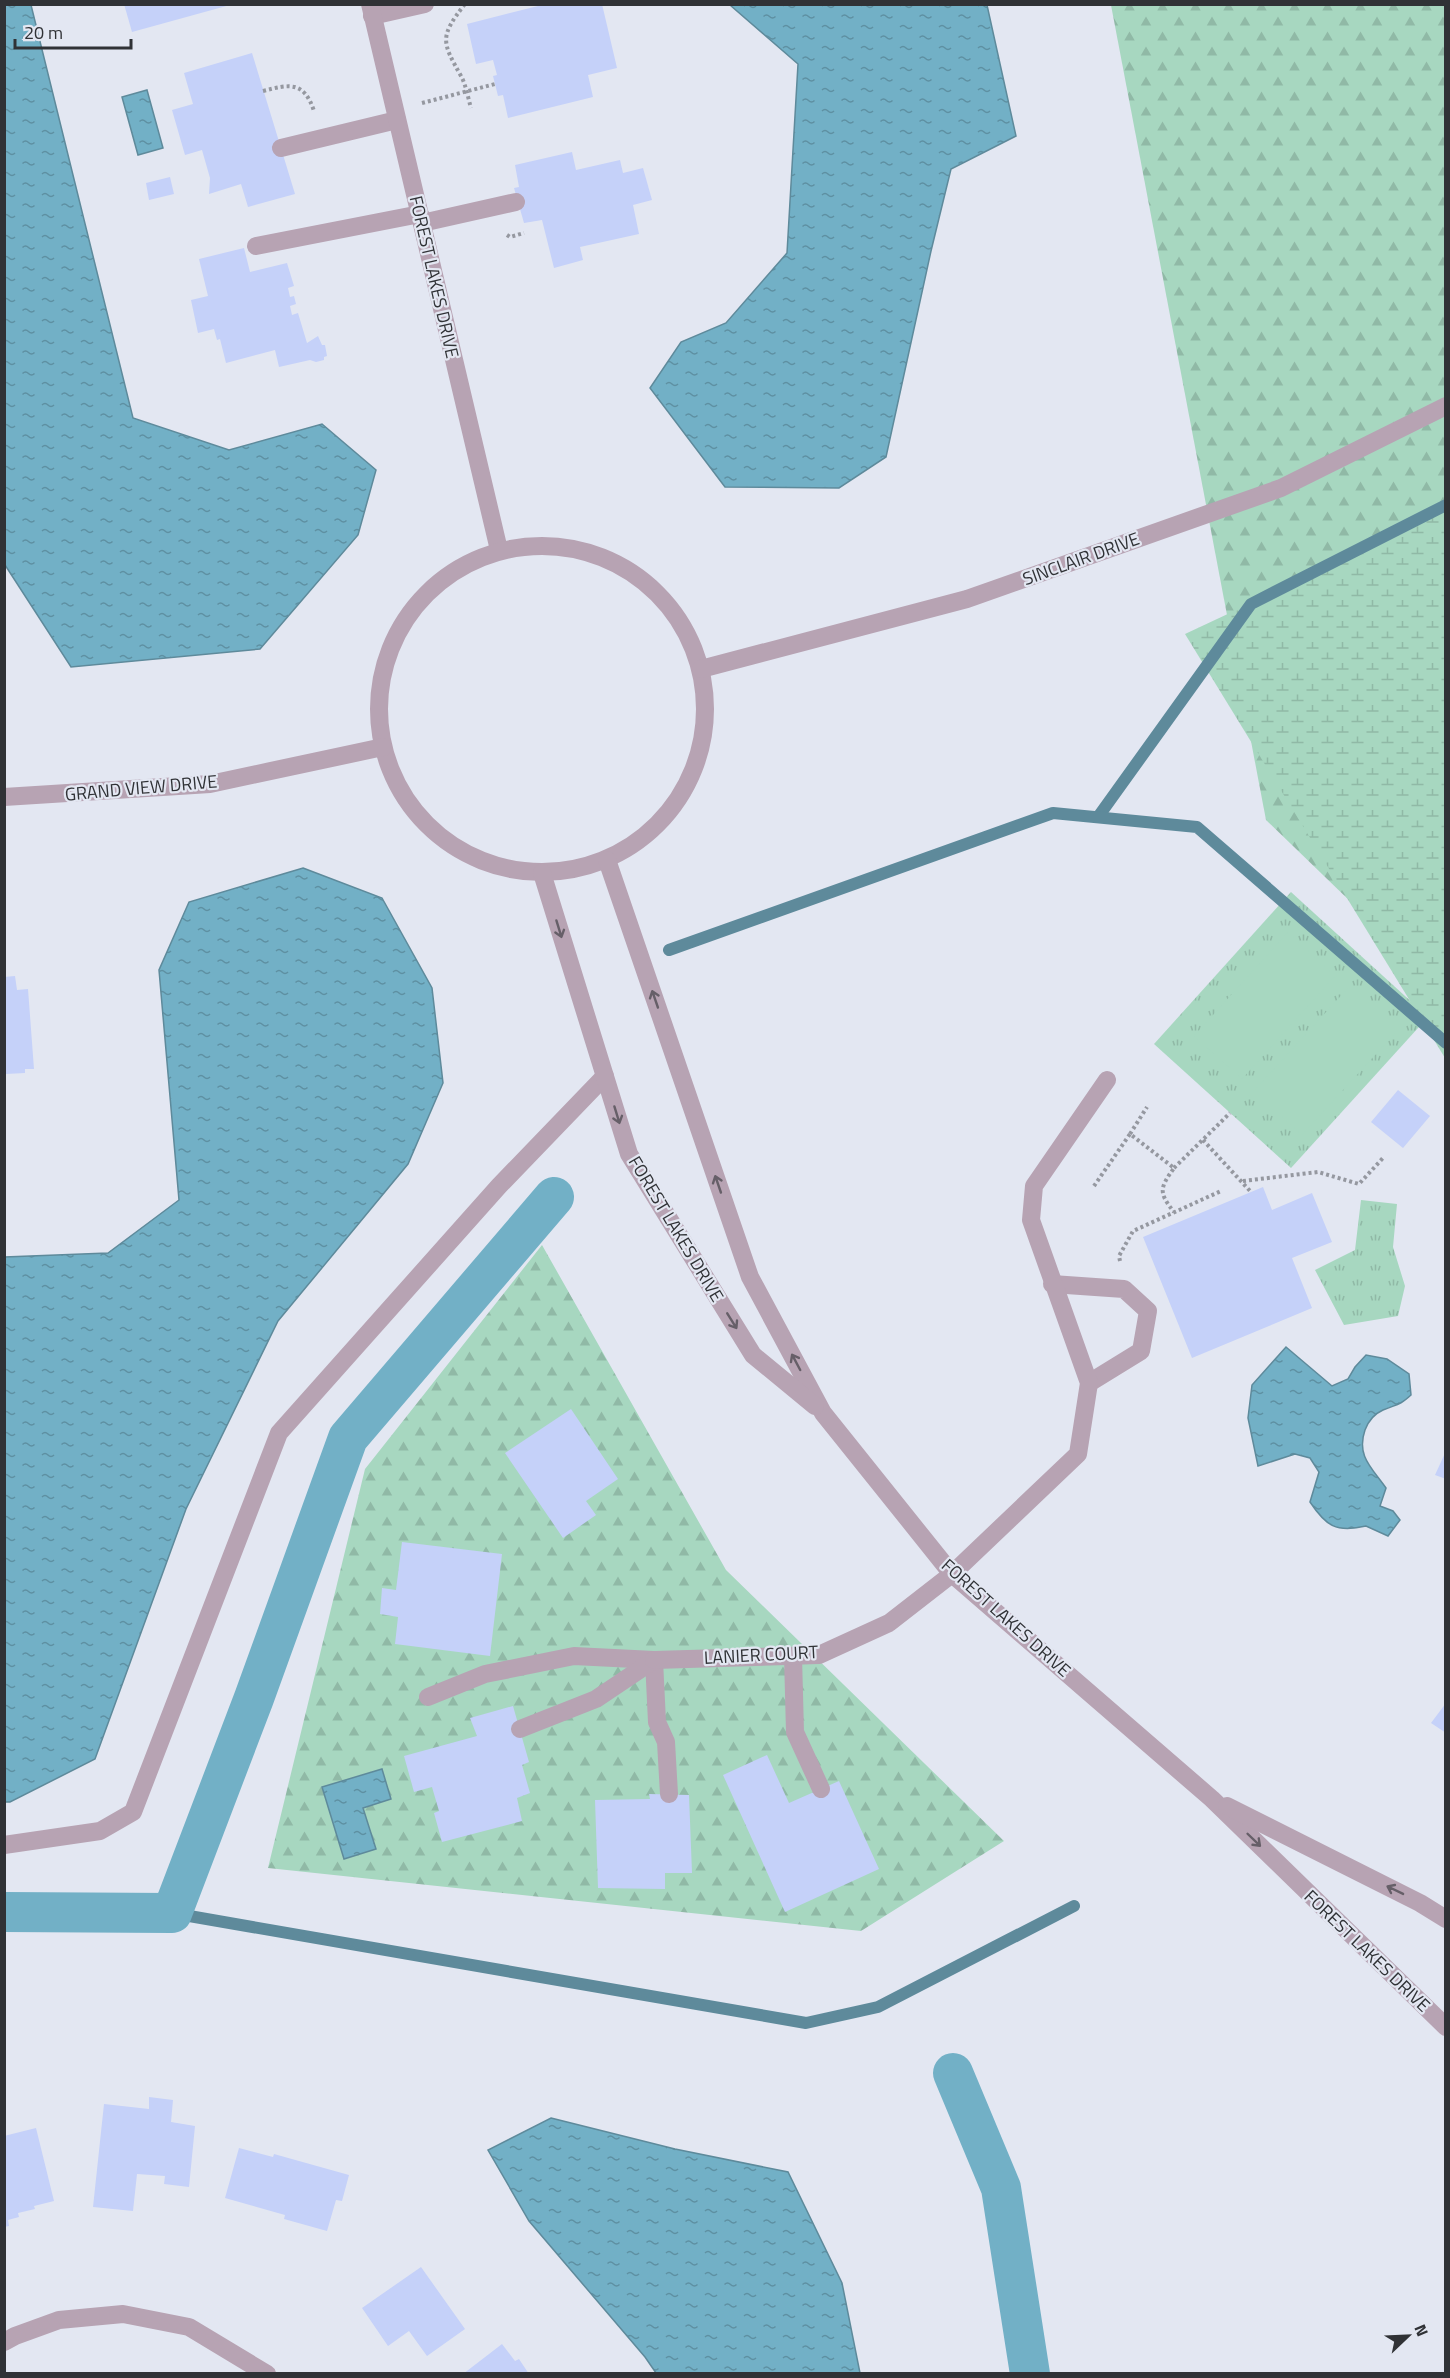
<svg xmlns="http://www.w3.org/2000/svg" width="1450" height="2378" viewBox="0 0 1450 2378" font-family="'Titillium Web',sans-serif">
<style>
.grass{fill:url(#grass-tufts)}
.forest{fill:url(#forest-firs)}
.wetland{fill:url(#wetland-marsh)}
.pitch{fill:#a7d7c0}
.water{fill:url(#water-ripples);stroke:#5e8a9b;stroke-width:1.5}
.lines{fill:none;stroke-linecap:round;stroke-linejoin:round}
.stream{stroke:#5e8a9b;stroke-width:12}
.canal{stroke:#72b0c6;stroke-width:40}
.building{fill:#c5d1f9}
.path{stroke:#9598a0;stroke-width:4;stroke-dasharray:3 3;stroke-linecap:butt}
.lane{stroke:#b7a3b3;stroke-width:18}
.street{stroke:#b7a3b3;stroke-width:18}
.oneway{stroke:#665f68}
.labels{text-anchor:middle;stroke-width:4.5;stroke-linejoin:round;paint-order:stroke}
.street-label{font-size:18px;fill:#303236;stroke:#e3e7f2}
</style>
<defs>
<pattern id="grass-tufts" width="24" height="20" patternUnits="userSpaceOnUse" patternTransform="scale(1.5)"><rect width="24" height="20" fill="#a7d7c0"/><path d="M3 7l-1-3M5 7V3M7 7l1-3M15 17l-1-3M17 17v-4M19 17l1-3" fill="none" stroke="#90b9a6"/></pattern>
<pattern id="forest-firs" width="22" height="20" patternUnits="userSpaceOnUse" patternTransform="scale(1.5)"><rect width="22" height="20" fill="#a7d7c0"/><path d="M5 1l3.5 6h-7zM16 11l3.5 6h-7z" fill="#90b9a6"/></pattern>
<pattern id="wetland-marsh" width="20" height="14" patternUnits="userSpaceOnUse" patternTransform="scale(1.5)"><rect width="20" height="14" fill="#a7d7c0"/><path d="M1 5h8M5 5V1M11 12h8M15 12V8" fill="none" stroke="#90b9a6"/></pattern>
<pattern id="water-ripples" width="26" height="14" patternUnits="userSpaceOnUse" patternTransform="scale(1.5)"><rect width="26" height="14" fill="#72b0c6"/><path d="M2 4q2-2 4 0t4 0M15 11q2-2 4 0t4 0" fill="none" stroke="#5e90a2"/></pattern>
</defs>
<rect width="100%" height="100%" fill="#e3e7f2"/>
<g class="grass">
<path d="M1291 892 1428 1017 1291 1168 1154 1044Z"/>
<path d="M1361 1200 1397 1204 1393 1247 1405 1286 1398 1316 1344 1325 1315 1270 1355 1250Z"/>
</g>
<g class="forest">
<path d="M1111 5H1445V993L1266 820Z"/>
<path d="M542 1245 726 1570 1004 1841 861 1931 268 1868 365 1469Z"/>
</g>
<path class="wetland" d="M1445 512V1058L1185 634Z"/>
<g class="pitch">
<path d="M1288 932 1335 976 1242 1079 1194 1036Z"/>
<path d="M1348 988 1396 1032 1302 1135 1254 1091Z"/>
</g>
<g class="water">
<path d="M31 5 133 418 229 450 322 424 376 470 358 535 260 649 71 667 5 565 4 5Z"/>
<path d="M730 5H987L1016 136 951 169 931 251 886 457 839 488 725 487 650 388 681 342 726 323 787 253 798 64Z"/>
<path d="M147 90 163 148 138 155 122 97Z"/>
<path d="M303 868 382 898 432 988 443 1083 408 1164 278 1321 186 1509 95 1759 10 1802H5V1257L108 1253 179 1200 159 970 189 902Z"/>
<path d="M1286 1347 1332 1386 1348 1379 1355 1367 1366 1355 1387 1359 1409 1374 1411 1395C1399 1406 1397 1404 1383 1410 1374 1414 1368 1422 1365 1430 1356 1456 1372 1468 1386 1488L1380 1506 1393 1511 1400 1520 1388 1536 1366 1526C1336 1533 1326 1526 1310 1502L1319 1472 1310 1458 1295 1454 1258 1466 1248 1418 1252 1385Z"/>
<path d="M382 1769 391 1799 363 1808 376 1849 344 1859 322 1787Z"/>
<path d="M551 2118 675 2149 788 2172 842 2283 860 2373H656L645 2357 529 2221 488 2150Z"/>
</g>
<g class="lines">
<g class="stream">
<path d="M1098 817 1251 604 1446 505"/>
<path d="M669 950 1053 813 1197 827 1446 1043"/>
<path d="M172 1913 806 2023 878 2007 1074 1906"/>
</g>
<g class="canal">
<path d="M4 1912 172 1913 254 1698 348 1438 554 1197"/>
<path d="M953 2073 1001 2188 1030 2374"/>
</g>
</g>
<g class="building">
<path d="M124 4H229L230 5 132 32Z"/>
<path d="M546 4H602L617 68 588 75 593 97 508 118 503 95 498 96 493 76 497 75 493 60 476 64 467 24Z"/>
<path d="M252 53 295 194 248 207 241 184 209 194 210 178 202 150 185 155 172 110 193 104 184 73Z"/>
<path d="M572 152 576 170 620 160 623 173 643 168 652 200 633 205 639 234 580 247 583 260 554 268 542 220 524 223 514 188 519 187 515 165Z"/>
<path d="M170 177 174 194 149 200 146 183Z"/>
<path d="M244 248 250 272 287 263 294 286 288 288 290 297 294 296 296 304 290 306 292 315 298 313 307 343 318 336 322 345H325L327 356 324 357V360L316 362 310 360 279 367 275 350 226 363 220 339 217 340 214 329 198 333 191 300 208 296 199 259Z"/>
<path d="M15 976 17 990 28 989 34 1069H25V1073L6 1074 4 977Z"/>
<path d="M1398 1090 1430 1116 1403 1148 1371 1122Z"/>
<path d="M1263 1187 1272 1210 1312 1193 1332 1242 1292 1258 1312 1308 1192 1358 1143 1237Z"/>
<path d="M571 1409 618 1479 586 1501 596 1515 563 1538 505 1453Z"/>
<path d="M1446 1451V1479L1435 1475Z"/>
<path d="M402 1542 502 1554 490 1656 395 1644 398 1617 380 1614 382 1588 396 1590Z"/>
<path d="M1446 1703V1733L1431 1723Z"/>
<path d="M513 1706 529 1762 522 1765 530 1793 517 1798 522 1821 442 1842 434 1813 439 1811 432 1787 414 1792 404 1756 477 1736 470 1718Z"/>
<path d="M767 1755 789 1803 839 1781 879 1869 785 1912 723 1775Z"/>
<path d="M649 1794 689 1795 692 1873H665V1889L598 1888 595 1800 650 1799Z"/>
<path d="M149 2097 173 2100 171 2122 195 2126 189 2187 164 2184 165 2176 137 2174 133 2211 93 2207 104 2104 149 2109Z"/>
<path d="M36 2128 54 2201 34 2206 35 2209 18 2213 19 2217 8 2220 9 2226 4 2227V2136Z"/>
<path d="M239 2148 273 2157 274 2154 349 2175 342 2201 336 2200 327 2231 284 2219 285 2215 225 2198Z"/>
<path d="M421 2267 465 2329 427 2356 409 2331 388 2346 362 2308Z"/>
<path d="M502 2344 515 2361 519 2359 529 2374H463Z"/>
</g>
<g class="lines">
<g class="path">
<path d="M465 4C439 37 442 42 461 76 466 85 468 98 471 108"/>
<path d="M263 91C290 84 304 81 314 111"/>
<path d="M422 103 495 84"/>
<path d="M507 235 510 237 524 233"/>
<path d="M1130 1134 1147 1107"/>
<path d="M1203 1140 1251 1192"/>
<path d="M1174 1168 1230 1113"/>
<path d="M1243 1181 1318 1172 1359 1184 1383 1158"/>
<path d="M1094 1186 1130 1134 1174 1168C1160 1188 1158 1192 1174 1212"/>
<path d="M1120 1261 1119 1256 1133 1231 1221 1191"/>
</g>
<g class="lane">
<path d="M372 16 425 4"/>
<path d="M281 148 397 120"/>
<path d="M422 223 516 202"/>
<path d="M256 246 420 214"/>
<path d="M1052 1284 1124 1289 1148 1311 1141 1351 1089 1383"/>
<path d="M952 1574 1078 1454 1089 1383 1031 1220 1034 1186 1107 1080"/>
<path d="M793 1656 795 1732 821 1789"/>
<path d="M654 1660 657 1722 666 1742 669 1794"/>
<path d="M428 1697 485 1674 574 1656 654 1660"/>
<path d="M520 1729 596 1699 654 1660"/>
<path d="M4 1845 100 1831 133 1812 279 1433 499 1186 605 1076"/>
</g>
<g class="street">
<path d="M370 4 499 550"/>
<circle cx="542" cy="709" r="163"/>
<path d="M701 669 967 599 1281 488 1446 406"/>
<path d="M4 797 210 784 383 747"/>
<path d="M607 860 750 1277 823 1413 952 1574 1212 1799 1446 2027"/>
<path d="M542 873 629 1154 753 1355 815 1406"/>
<path d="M654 1660 819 1655 889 1623 952 1574"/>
<path d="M1227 1806 1420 1903 1446 1919"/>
<path d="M4 2342 15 2336 59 2320 123 2314 189 2327 267 2374"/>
</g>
</g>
<defs><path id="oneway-shaft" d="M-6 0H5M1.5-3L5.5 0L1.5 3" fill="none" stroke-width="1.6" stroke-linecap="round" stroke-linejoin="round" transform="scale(1.5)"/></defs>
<g class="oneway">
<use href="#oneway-shaft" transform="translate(559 929) rotate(73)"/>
<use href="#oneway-shaft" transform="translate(655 999) rotate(-109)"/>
<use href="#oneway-shaft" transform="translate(617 1115) rotate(73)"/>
<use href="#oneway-shaft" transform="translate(718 1184) rotate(-109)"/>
<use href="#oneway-shaft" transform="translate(732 1321) rotate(58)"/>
<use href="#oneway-shaft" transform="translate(796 1362) rotate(-118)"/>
<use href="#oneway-shaft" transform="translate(1254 1840) rotate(44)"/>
<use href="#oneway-shaft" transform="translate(1395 1890) rotate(-154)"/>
</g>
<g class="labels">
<g class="street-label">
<text transform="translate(434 277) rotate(77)" y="6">FOREST LAKES DRIVE</text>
<text transform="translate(1081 559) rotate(-20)" y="6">SINCLAIR DRIVE</text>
<text transform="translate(141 788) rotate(-5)" y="6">GRAND VIEW DRIVE</text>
<text transform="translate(676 1229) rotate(59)" y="6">FOREST LAKES DRIVE</text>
<text transform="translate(1006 1618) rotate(42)" y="6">FOREST LAKES DRIVE</text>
<text transform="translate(761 1655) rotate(-3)" y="6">LANIER COURT</text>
<text transform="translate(1367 1951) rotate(44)" y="6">FOREST LAKES DRIVE</text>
</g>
</g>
<rect width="1450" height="2378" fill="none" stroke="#303236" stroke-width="12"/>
<g transform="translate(1408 2336) rotate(67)" stroke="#e3e7f2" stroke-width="4.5" paint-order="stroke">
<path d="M0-4.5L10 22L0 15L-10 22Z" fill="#303236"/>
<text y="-9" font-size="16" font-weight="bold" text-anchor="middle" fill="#303236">N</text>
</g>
<path d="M15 39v9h116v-9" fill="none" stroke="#303236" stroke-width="3"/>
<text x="24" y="39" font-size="18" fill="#303236" stroke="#e3e7f2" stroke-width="4.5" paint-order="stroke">20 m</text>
</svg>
